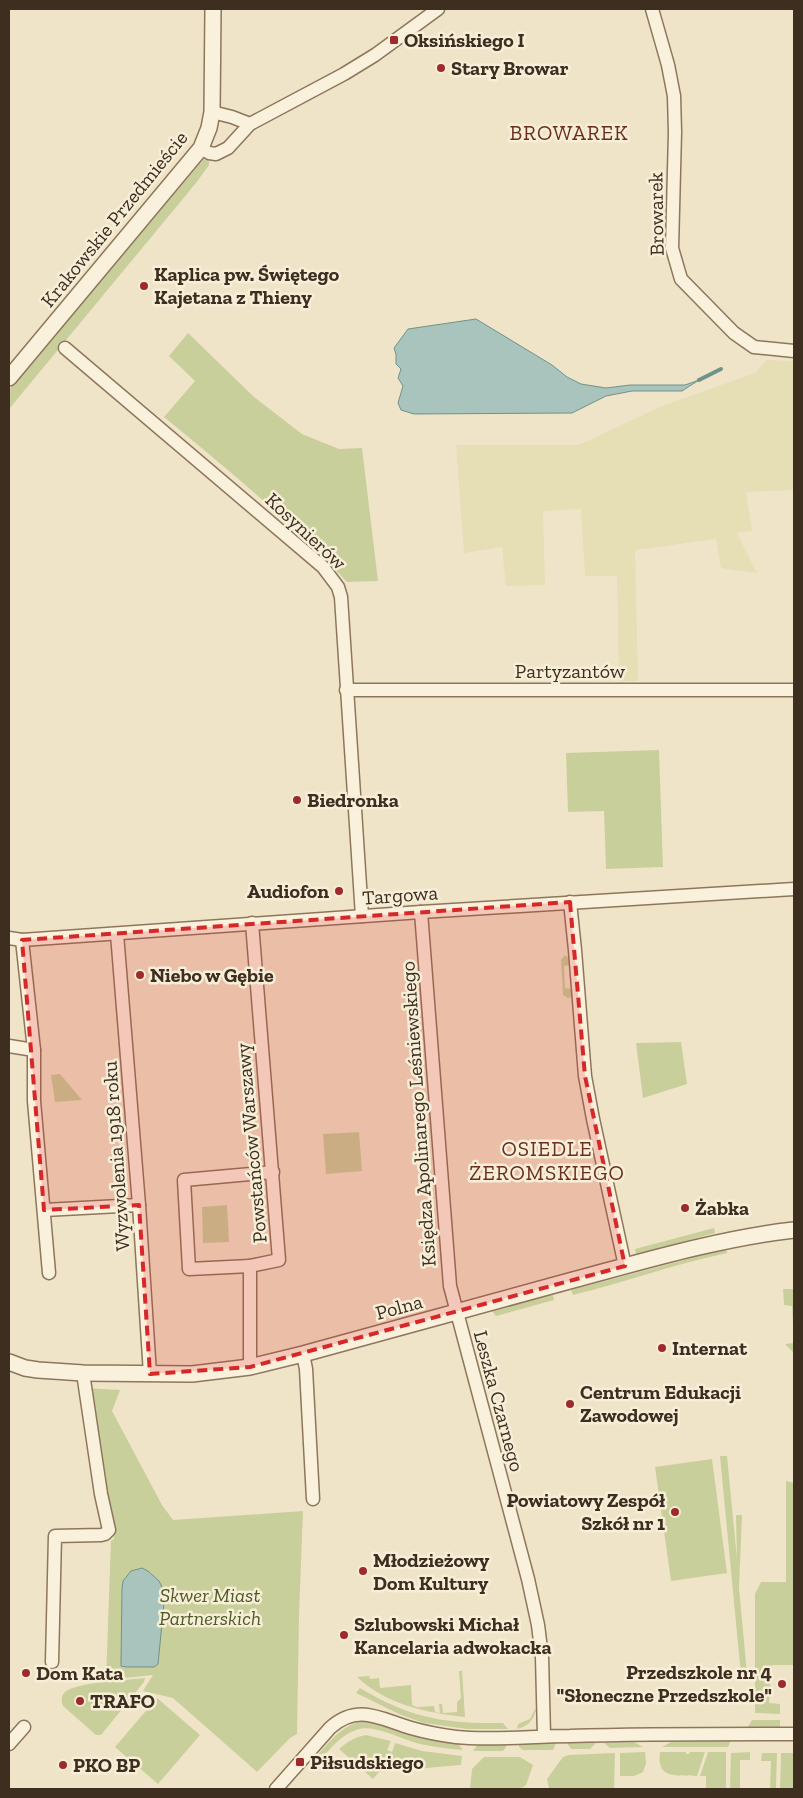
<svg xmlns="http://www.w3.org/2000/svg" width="803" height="1798" viewBox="0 0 803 1798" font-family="'Zilla Slab',serif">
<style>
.farmland{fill:#e6deb5}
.green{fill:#c9cf9b}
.water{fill:#a9c4bc;stroke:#6f938a}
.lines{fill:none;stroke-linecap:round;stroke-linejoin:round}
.stream{stroke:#6f938a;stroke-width:4}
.minor-casing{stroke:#8d765c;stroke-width:15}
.tertiary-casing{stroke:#8d765c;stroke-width:18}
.minor{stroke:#faf1dc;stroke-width:12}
.tertiary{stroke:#faf1dc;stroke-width:15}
.marked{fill:#d62828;fill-opacity:0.2;stroke:#d62828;stroke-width:4;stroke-dasharray:10 6;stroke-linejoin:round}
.poi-dot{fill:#9e2a2b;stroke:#f7eed8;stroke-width:2}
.labels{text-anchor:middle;stroke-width:5;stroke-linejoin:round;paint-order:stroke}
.poi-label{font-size:20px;font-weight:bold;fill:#3d2e20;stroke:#f7eed8;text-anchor:start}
.street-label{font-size:20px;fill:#3d2e20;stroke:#f7eed8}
.park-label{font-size:20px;font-style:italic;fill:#4d5a26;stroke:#f7eed8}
.neighbourhood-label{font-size:21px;letter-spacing:1px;fill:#6b2e1e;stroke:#f7eed8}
</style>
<rect width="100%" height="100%" fill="#f0e4c8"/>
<path class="farmland" d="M766 360 794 361V490L746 492 752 531 737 533 757 573 721 568 716 539 635 550 638 681H619L617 576H585L581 509 543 511 545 585 506 586 502 547 464 553 456 445H579L662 406 755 373Z"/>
<g class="green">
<path d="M206 159 209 161V165L196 183 9 409V390L203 160Z"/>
<path d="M188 333 254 397 302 434 339 449 362 448 378 581 347 582C291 521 227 469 164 417L195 381 169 356Z"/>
<path d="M659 750 663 867 606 869 604 811 568 812 566 753Z"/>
<path d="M565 955 570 959V965L564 966 565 988 572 989V997L568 998 563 995 561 960Z"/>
<path d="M681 1042 687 1084 643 1098 636 1043Z"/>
<path d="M60 1074 82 1100 55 1102 51 1075Z"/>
<path d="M359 1132 362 1171 326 1174 323 1134Z"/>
<path d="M227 1205 229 1242 203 1243 202 1207Z"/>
<path d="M714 1228 715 1233 636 1254 635 1249Z"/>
<path d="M726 1249 727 1253C675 1264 625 1282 573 1295L571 1290Z"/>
<path d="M783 1289H794V1353L785 1344 794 1343 792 1306 784 1305Z"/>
<path d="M553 1295 554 1300 496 1316 492 1311Z"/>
<path d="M86 1388 120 1390 112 1411 162 1505 173 1520 303 1511 299 1616 297 1734 290 1738 257 1772 173 1698 143 1691 153 1675 106 1680 111 1541 114 1539Z"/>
<path d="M720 1456H727L737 1559 736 1515H742L739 1588 747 1674 741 1675Z"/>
<path d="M712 1459 727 1573 671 1581 655 1467Z"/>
<path d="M786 1481 794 1483V1665H772L769 1703 780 1704V1714L755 1713V1594L761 1582H786Z"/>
<path d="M459 1671H462L465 1717C427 1713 385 1704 357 1677L369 1676 370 1679 379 1678 380 1688 411 1685 412 1705 417 1707 434 1706 435 1712 440 1713 439 1704H442L443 1713 457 1712V1702L461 1698Z"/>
<path d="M145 1678 144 1682 101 1735H96L63 1706C61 1701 61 1696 65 1692 77 1682 128 1680 145 1678Z"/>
<path d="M360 1688C410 1718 445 1724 503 1723L508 1729H467L424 1723 401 1715 356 1693Z"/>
<path d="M157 1698 200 1735 158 1784 115 1747Z"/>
<path d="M535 1709H536C534 1720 527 1727 517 1729L518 1724 530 1719Z"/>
<path d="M752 1720H780V1728H747Z"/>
<path d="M367 1721 381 1724 416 1736 458 1743 463 1750C448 1749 434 1747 420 1744 402 1740 373 1723 356 1730 341 1735 330 1749 320 1760L316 1757C331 1740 343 1723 367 1721Z"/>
<path d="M366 1735 391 1741 387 1750 392 1752 395 1743 422 1751 462 1756 461 1765 379 1772 373 1779 339 1749C347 1742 355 1737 366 1735Z"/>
<path d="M731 1741 728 1747H662L671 1742Z"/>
<path d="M634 1742 643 1747 610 1748 604 1743Z"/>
<path d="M506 1743V1747L503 1751H473L478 1744Z"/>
<path d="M556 1743 553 1750H523L519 1747V1744Z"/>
<path d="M567 1743H596L590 1749H571Z"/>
<path d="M645 1752 646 1763 643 1772 634 1776H620V1753Z"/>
<path d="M660 1752H686V1754H689L690 1752H705L697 1776C677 1775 656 1780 660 1752Z"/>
<path d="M708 1752H726V1789H706V1776H700Z"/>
<path d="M750 1752V1760H740V1789H730L731 1753Z"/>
<path d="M615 1753 614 1789H549L547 1779 563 1757 569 1755Z"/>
<path d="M762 1753H777L776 1789H770L771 1761H761Z"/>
<path d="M781 1753H794V1789H780Z"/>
<path d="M484 1757H520L533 1765 526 1785 520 1789H470L472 1769Z"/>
</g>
<g class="water">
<path d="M476 319 552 365 567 377 581 384 606 388 630 385H685L699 380 682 391H632L606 396 572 413 414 414 401 410 398 403 403 386 398 378 401 369 396 364V354L394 348 408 329Z"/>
<path d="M142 1568 148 1571 159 1581 165 1593 158 1664 154 1667H126L121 1666V1662L122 1589 123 1581 131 1571Z"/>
</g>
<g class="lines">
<path class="stream" d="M699 380 721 369"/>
<defs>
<g id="minor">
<path d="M652 9 668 65 674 96 675 132 672 248 681 279 734 333 754 347 794 351"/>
<path d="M212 112 232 117 250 124"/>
<path d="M201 148 209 153 216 154 228 148 250 124 344 74 375 55 438 9"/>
<path d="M65 348 323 567 338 587 341 597 362 916"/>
<path d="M346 690H794"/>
<path d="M570 902 575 950 585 1076 593 1119 625 1266"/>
<path d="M421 912 450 1286 528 1579 538 1625 542 1657 544 1736"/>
<path d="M117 934 139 1205 150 1374"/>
<path d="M9 938 22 940 421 912 794 889"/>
<path d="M22 940 34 1050V1101L49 1273"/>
<path d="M9 1046 34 1050"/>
<path d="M44 1210 139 1205"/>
<path d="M250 1266 189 1269 184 1180 273 1172"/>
<path d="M303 1354 306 1369 313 1499"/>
<path d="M250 1367V1266L279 1260 252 923"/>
<path d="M52 1662 55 1536 101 1535 105 1534 109 1530 101 1494 83 1373"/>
<path d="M9 1744 24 1727"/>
<path d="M276 1789 330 1728C358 1703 380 1719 411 1728 425 1732 440 1735 456 1737 491 1741 533 1736 570 1736 644 1734 719 1734 794 1734"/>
</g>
<g id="tertiary">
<path d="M9 378 201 148 209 128 212 112 213 9"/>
<path d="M9 1362 25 1368 38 1370 83 1373 192 1374 250 1367 303 1354C393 1329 483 1305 573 1280 644 1261 721 1238 794 1230"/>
</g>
</defs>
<use href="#minor" class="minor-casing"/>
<use href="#tertiary" class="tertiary-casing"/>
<use href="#minor" class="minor"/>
<use href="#tertiary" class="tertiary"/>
</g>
<path class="marked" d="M570 902 585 1076 625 1266 250 1367 150 1374 139 1205 44 1210 22 940Z"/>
<g class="poi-dot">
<rect x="389" y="35" width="10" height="10" rx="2.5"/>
<circle cx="441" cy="68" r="5"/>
<circle cx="144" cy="286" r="5"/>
<circle cx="297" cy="800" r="5"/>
<circle cx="339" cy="891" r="5"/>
<circle cx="140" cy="975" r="5"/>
<circle cx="685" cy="1208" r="5"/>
<circle cx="662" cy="1348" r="5"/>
<circle cx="570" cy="1404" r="5"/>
<circle cx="675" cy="1512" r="5"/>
<circle cx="363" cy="1571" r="5"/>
<circle cx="344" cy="1635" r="5"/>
<circle cx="26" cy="1673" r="5"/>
<circle cx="782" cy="1684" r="5"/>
<circle cx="80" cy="1701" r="5"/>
<rect x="295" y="1757" width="10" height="10" rx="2.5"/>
<circle cx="63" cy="1765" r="5"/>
</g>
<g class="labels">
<g class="poi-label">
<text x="404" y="47">Oksińskiego I</text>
<text x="451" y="75">Stary Browar</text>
<text x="154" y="281">Kaplica pw. Świętego<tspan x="154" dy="23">Kajetana z Thieny</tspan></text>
<text x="307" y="807">Biedronka</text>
<text x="329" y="898" text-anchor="end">Audiofon</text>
<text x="150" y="982">Niebo w Gębie</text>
<text x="695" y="1215">Żabka</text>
<text x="672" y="1355">Internat</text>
<text x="580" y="1399">Centrum Edukacji<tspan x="580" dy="23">Zawodowej</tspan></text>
<text x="665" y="1507" text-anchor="end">Powiatowy Zespół<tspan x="665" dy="23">Szkół nr 1</tspan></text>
<text x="373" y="1567">Młodzieżowy<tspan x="373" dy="23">Dom Kultury</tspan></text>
<text x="354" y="1631">Szlubowski Michał<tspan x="354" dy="23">Kancelaria adwokacka</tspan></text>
<text x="772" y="1679" text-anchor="end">Przedszkole nr 4<tspan x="772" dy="23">"Słoneczne Przedszkole"</tspan></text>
<text x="36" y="1680">Dom Kata</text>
<text x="90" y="1708">TRAFO</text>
<text x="310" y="1769">Piłsudskiego</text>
<text x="73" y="1772">PKO BP</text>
</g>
<g class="street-label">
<text transform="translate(656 214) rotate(-91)" y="7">Browarek</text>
<text transform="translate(114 219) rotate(-51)" y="7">Krakowskie Przedmieście</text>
<text transform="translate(306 531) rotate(43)" y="7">Kosynierów</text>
<text x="570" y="678">Partyzantów</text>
<text transform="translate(400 895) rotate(-4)" y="7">Targowa</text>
<text transform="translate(418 1114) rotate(-94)" y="7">Księdza Apolinarego Leśniewskiego</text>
<text transform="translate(251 1143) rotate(-95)" y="7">Powstańców Warszawy</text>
<text transform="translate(116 1156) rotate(-94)" y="7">Wyzwolenia 1918 roku</text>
<text transform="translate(399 1307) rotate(-15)" y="7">Polna</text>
<text transform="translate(499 1401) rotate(75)" y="7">Leszka Czarnego</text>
</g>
<g class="park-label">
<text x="210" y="1602">Skwer Miast<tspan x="210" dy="23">Partnerskich</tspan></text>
</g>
<g class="neighbourhood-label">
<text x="569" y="140">BROWAREK</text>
<text x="547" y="1156">OSIEDLE<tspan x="547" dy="24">ŻEROMSKIEGO</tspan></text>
</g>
</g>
<rect width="803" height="1798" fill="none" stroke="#3d2e20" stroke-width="20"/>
</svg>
